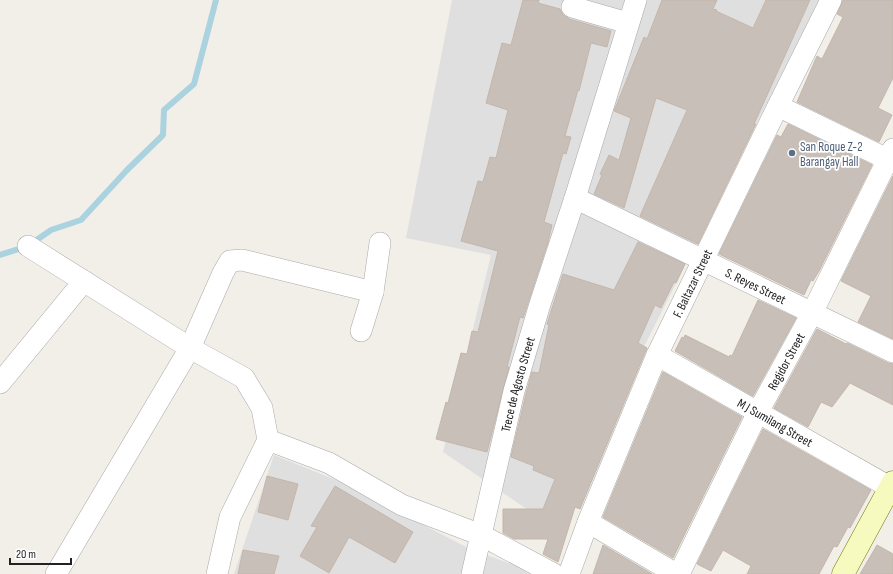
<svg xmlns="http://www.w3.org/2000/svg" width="893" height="574" viewBox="0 0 893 574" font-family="'Sofia Sans Condensed',sans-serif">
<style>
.residential{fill:#e0dfdf}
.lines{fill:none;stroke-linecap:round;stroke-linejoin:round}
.stream{stroke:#aad3df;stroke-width:6}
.building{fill:#c7bfb8;stroke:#c4b6ab}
.street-casing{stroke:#a9a9a9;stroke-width:22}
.secondary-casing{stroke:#707d05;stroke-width:23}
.street{stroke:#fff;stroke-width:21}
.secondary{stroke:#f7fabf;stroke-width:22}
.service-dot{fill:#5c6f8a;stroke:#fff;stroke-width:1.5}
.labels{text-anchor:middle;stroke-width:3.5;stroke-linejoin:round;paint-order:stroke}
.service-label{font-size:13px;fill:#4e5e75;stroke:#fff;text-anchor:start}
.street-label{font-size:13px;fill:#222;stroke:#fff}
</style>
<rect width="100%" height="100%" fill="#f2efe9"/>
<g class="residential">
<path d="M452 0H819L553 527 443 452 491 255 406 238Z"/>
<path d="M274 455 341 482 468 548 519 567 529 574H234Z"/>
</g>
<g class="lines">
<path class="stream" d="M0 255 28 246 51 230 81 220 127 170 163 135 164 110 194 84 216 0"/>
</g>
<g class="building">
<path d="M523 0H539L538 3 560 9 563 15 569 19 611 31 607 47 591 43 579 91 578 90 565 136 571 137 566 154 563 153 544 222 552 225 548 242 523 318 520 317 507 367H509L487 452 436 439 446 402 448 403 461 353 467 354 472 331 478 332 498 251 461 241 478 181 483 182 490 157 496 158 508 110 486 103 502 43 511 45Z"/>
<path d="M662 0H717L713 9 717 10 716 11 753 28 766 0H810L754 124H756L698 244 640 216 687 110 656 98 624 208 594 194 602 175 600 174 609 155 619 160 631 118 614 111 644 37 647 39Z"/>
<path d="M843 0H893V78L878 108 892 115 879 142 797 102 817 56 822 59 843 17 837 14Z"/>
<path d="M788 124 872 165 819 271 813 281 811 280 804 295 719 254 777 135 781 137Z"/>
<path d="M893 176V339L858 322 871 296 841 281Z"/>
<path d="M638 242 685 264 676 283 674 282 661 308 655 305 638 343 647 348 580 509 575 507 558 562 543 554 548 539H514L503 533V509H543L555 479 533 470 534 466 511 457 526 394 532 372 539 373 549 325 547 324 563 274 614 290Z"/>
<path d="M758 300 796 318 753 396 675 351 682 337 684 338 685 335 729 357 730 355 732 356Z"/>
<path d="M817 329 846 344 847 343 888 363 893 364V405L850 383 832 407 821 402 808 427 774 408Z"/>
<path d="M663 372 742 417 673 558 603 517Z"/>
<path d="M763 429 871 490 850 528 848 527 837 547 834 546 819 574H747L751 566 723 550 711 571 697 564Z"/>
<path d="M267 476 298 484 288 520 258 512Z"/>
<path d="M335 486 413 532 395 563 349 537 329 573 300 556 317 527 311 526Z"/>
<path d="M603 545 652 574H593Z"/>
<path d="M877 545 893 554V574H860Z"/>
<path d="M243 550 279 556 274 574H238Z"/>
</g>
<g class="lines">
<defs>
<g id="street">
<path d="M572 7 628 23"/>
<path d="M778 106 893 162"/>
<path id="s1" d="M575 198 893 352"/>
<path d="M28 246 190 348 244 378 262 408 268 440 230 517 217 574"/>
<path d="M361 331 373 292 380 243"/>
<path id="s2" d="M657 355 893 489"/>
<path d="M0 383 84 281"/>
<path d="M268 440 329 463 402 505 481 535 554 574"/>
<path d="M588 522 676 574"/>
<path d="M56 574 190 348 223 273 230 261 242 260 373 292"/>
<path id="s3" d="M472 574 514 391 540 304 575 198 636 0"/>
<path id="s4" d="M569 574 588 522 657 355 778 106 831 0"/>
<path id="s5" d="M679 574 758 412 812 313 893 149"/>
</g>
<path id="secondary" d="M843 574 893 482"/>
</defs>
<use href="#street" class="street-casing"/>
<use href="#secondary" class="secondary-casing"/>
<use href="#street" class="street"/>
<use href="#secondary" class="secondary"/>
</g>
<circle class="service-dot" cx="792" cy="153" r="4"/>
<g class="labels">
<g class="service-label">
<text x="800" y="151">San Roque Z-2<tspan x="800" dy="15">Barangay Hall</tspan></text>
</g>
<g class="street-label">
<text dy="5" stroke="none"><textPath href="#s4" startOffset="316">F. Baltazar Street</textPath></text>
<text dy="5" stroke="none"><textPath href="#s1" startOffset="201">S. Reyes Street</textPath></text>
<text dy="5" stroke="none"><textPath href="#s5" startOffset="238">Regidor Street</textPath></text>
<text dy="5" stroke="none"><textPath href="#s3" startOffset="195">Trece de Agosto Street</textPath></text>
<text dy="5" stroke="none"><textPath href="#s2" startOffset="136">M J Sumilang Street</textPath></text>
</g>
</g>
<path d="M10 558v6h61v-6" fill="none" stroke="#222222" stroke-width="2"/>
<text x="16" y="558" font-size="12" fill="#222222" stroke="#ffffff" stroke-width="3" paint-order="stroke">20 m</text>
</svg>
